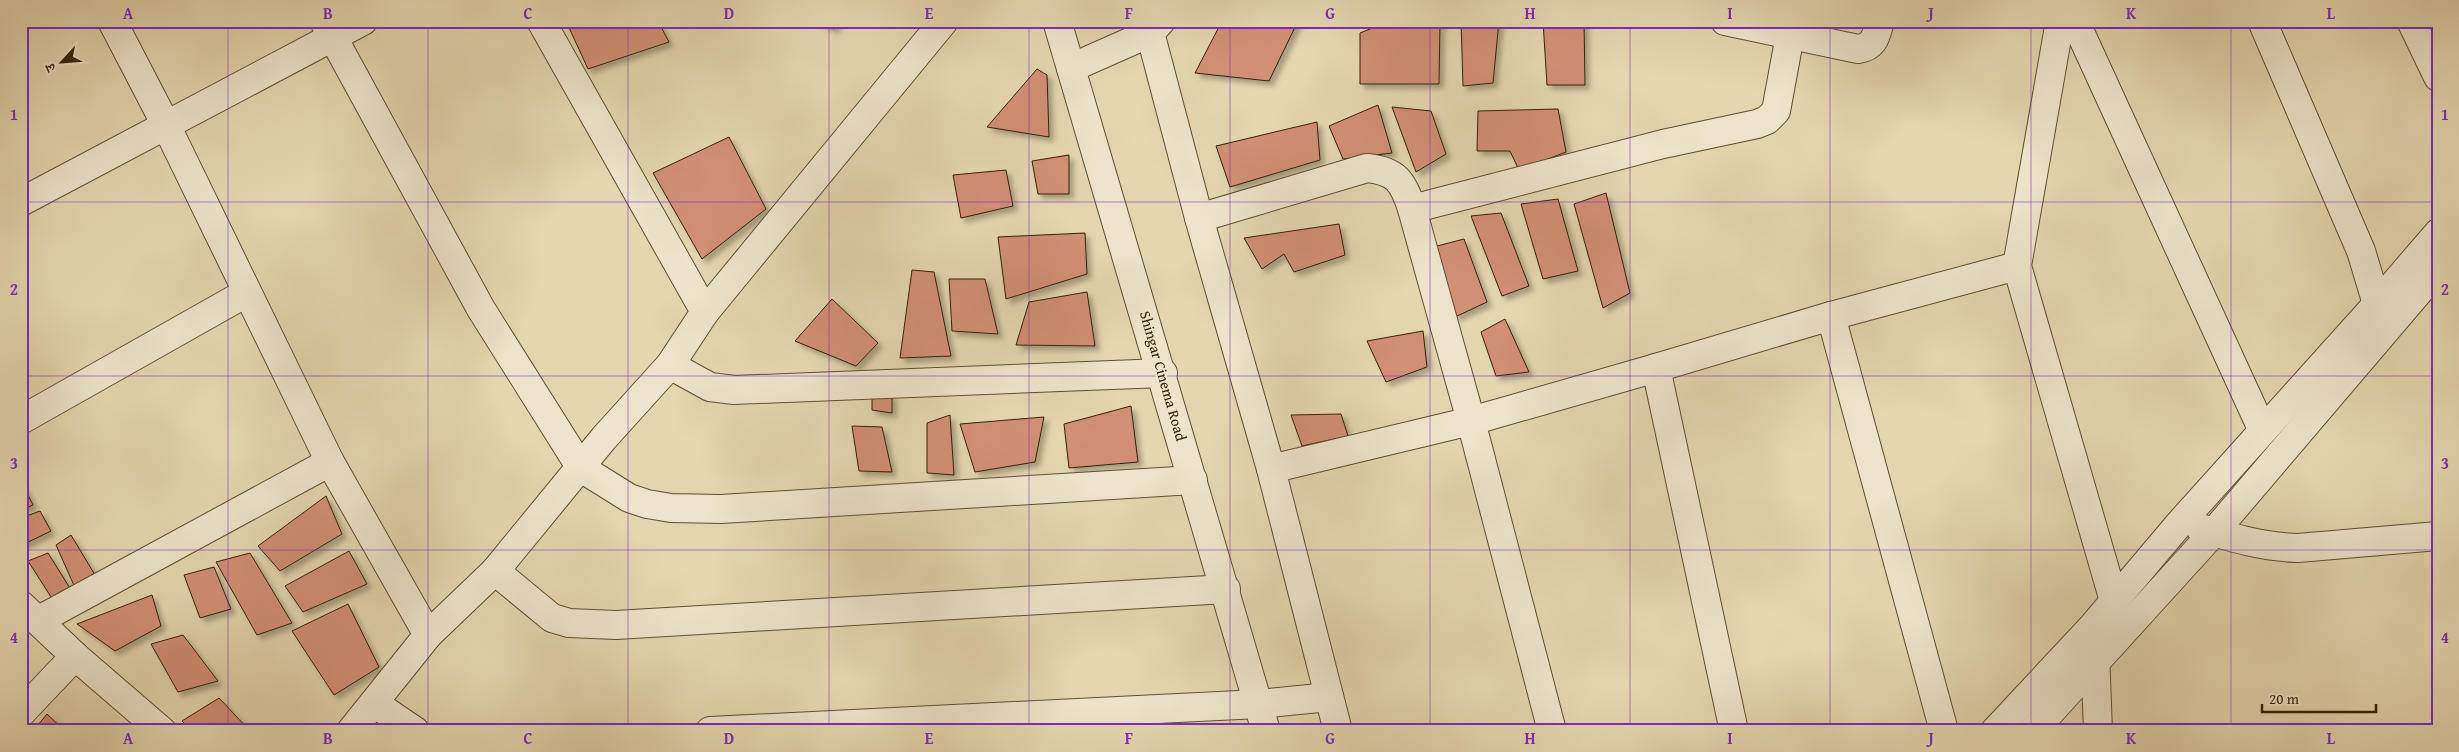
<svg xmlns="http://www.w3.org/2000/svg" width="2459" height="752" viewBox="0 0 2459 752" font-family="'Gentium Book Plus','Noto Serif Devanagari',serif">
<style>
.building{fill:#d18f75;stroke:#332108;filter:url(#shadow)}
.lines{fill:none;stroke-linecap:round;stroke-linejoin:round}
.minor-casing{stroke:#5f4e32;stroke-width:30}
.minor{stroke:#ede4cb;stroke-width:28}
.grid{fill:none;stroke:#7b2cbf;stroke-width:1;stroke-opacity:0.55}
.labels{text-anchor:middle;stroke-width:4;stroke-linejoin:round;paint-order:stroke}
.street-label{font-size:15px;fill:#332108;stroke:#ede4cb}
.neatline{fill:none;stroke:#7b2cbf;stroke-width:2}
.grid-label{font-size:16px;text-anchor:middle;font-weight:bold;fill:#7b2cbf}
</style>
<defs>
<filter id="shadow"><feDropShadow dx="4.5" dy="4.5" stdDeviation="2.5" flood-color="#0004"/></filter>
</defs>
<rect width="100%" height="100%" fill="#e4d6af"/>
<filter id="stains"><feTurbulence type="fractalNoise" baseFrequency=".004" numOctaves="4"/><feColorMatrix values="0 0 0 0 .2 0 0 0 0 .09 0 0 0 0 .02 0 0 0 .5 -.17"/></filter>
<radialGradient id="worn" r=".72"><stop offset=".6" stop-color="#630" stop-opacity="0"/><stop offset="1" stop-color="#630" stop-opacity=".3"/></radialGradient>
<g class="building">
<path d="M566 21H658L669 42 588 69Z"/>
<path d="M816 21H838L834 29Z"/>
<path d="M1222 21H1298L1269 81 1195 73Z"/>
<path d="M1390 21H1440L1439 84H1360V33Z"/>
<path d="M1461 21H1499L1493 83 1463 86Z"/>
<path d="M1543 21H1584L1585 85H1547Z"/>
<path d="M1037 69 1047 75 1049 137 987 127Z"/>
<path d="M1378 105 1392 153 1343 159 1329 126Z"/>
<path d="M1392 107 1431 111 1446 154 1416 172Z"/>
<path d="M1558 109 1566 152 1519 170 1510 151H1477L1478 111Z"/>
<path d="M1317 122 1320 160 1230 187 1216 146Z"/>
<path d="M729 137 766 209 702 259 653 173Z"/>
<path d="M1069 155V194H1038L1032 161Z"/>
<path d="M1006 170 1013 206 961 218 953 175Z"/>
<path d="M1606 193 1630 293 1603 308 1574 204Z"/>
<path d="M1558 199 1578 271 1543 279 1521 204Z"/>
<path d="M1501 213 1529 286 1502 296 1471 216Z"/>
<path d="M1339 224 1345 255 1294 272 1284 254 1262 269 1244 238Z"/>
<path d="M1085 233 1087 274 1006 299 998 237Z"/>
<path d="M1464 239 1487 302 1455 317 1437 246Z"/>
<path d="M912 270 934 272 951 356 900 358Z"/>
<path d="M949 279H985L998 334 952 331Z"/>
<path d="M1087 292 1095 346 1016 345 1029 302Z"/>
<path d="M832 299 878 343 856 366 795 341Z"/>
<path d="M1505 319 1529 372 1496 376 1481 332Z"/>
<path d="M1423 331 1427 367 1386 382 1367 341Z"/>
<path d="M892 394V413L872 410V396Z"/>
<path d="M1131 406 1138 462 1069 468 1064 424Z"/>
<path d="M1341 414 1348 436 1302 446 1291 415Z"/>
<path d="M950 415 954 475 927 473V423Z"/>
<path d="M1044 417 1035 462 975 472 960 424Z"/>
<path d="M852 426 882 427 892 472 859 471Z"/>
<path d="M21 481 33 505 21 510Z"/>
<path d="M326 496 342 534 280 571 258 546Z"/>
<path d="M40 511 51 531 24 544 21 540V518Z"/>
<path d="M71 535 98 580 76 590 56 545Z"/>
<path d="M349 551 367 584 303 612 285 586Z"/>
<path d="M48 553 73 593 53 600 28 561Z"/>
<path d="M250 553 292 623 257 635 216 562Z"/>
<path d="M214 567 231 609 200 618 184 575Z"/>
<path d="M152 595 161 626 115 651 77 624Z"/>
<path d="M348 604 379 667 334 695 292 631Z"/>
<path d="M183 635 218 681 178 692 151 644Z"/>
<path d="M219 698 250 731H192L182 721Z"/>
<path d="M47 714 65 731H33Z"/>
</g>
<g class="lines">
<defs>
<g id="minor">
<path d="M112 21 166 125 330 462 428 635"/>
<path d="M324 21 481 309 581 468 629 498 647 504 671 508 721 509 1193 480"/>
<path d="M541 21 705 312"/>
<path d="M1057 21 1266 731"/>
<path d="M1147 21 1199 218 1271 469 1338 731"/>
<path d="M1725 21 1858 49C1875 47 1876 35 1880 21"/>
<path d="M2060 21 2017 266 2114 601"/>
<path d="M2075 21 2262 429"/>
<path d="M2262 21 2361 251 2377 304"/>
<path d="M2411 21 2438 77"/>
<path d="M1071 68 1150 33 1161 21"/>
<path d="M21 202 363 21"/>
<path d="M1412 209 1663 144 1757 124 1767 120 1776 111 1790 35"/>
<path d="M1199 218 1367 168C1396 171 1403 181 1412 209L1471 421 1552 731"/>
<path d="M1831 316 1944 731"/>
<path d="M670 365 710 387 734 390 1163 373"/>
<path d="M1656 368 1831 316 2017 266"/>
<path d="M21 420 246 293"/>
<path d="M1271 469 1471 421 1656 368 1734 731"/>
<path d="M2200 528C2233 538 2263 547 2298 548L2438 536"/>
<path d="M495 571 552 618 569 623 616 625 1226 589"/>
<path d="M21 605 75 656 162 731"/>
<path d="M39 620 330 462"/>
<path d="M2095 652 2098 731"/>
<path d="M374 703 415 731"/>
<path d="M21 713 75 656"/>
<path d="M351 731 428 635 495 571 604 438 670 365 705 312 944 21"/>
<path d="M710 731 1259 704 1329 697"/>
<path d="M1995 731 2093 626 2180 523 2377 304 2438 233"/>
<path d="M2033 731 2214 532 2438 269"/>
</g>
</defs>
<use href="#minor" class="minor-casing"/>
<use href="#minor" class="minor"/>
</g>
<path class="grid" d="M228 21V731M428 21V731M628 21V731M829 21V731M1029 21V731M1230 21V731M1430 21V731M1630 21V731M1830 21V731M2031 21V731M2231 21V731M21 202H2438M21 376H2438M21 550H2438"/>
<g class="labels">
<g class="street-label">
<text transform="translate(1163 376) rotate(74)" y="5">Shingar Cinema Road</text>
</g>
</g>
<rect width="2459" height="752" fill="none" stroke="#e4d6af" stroke-width="55"/>
<g transform="translate(62 62) rotate(244)" stroke="#ede4cb" stroke-width="4" paint-order="stroke">
<path d="M0-4L9 19L0 12L-9 19Z" fill="#332108"/>
<text y="-8" font-size="14" font-weight="bold" text-anchor="middle" fill="#332108">उ</text>
</g>
<path d="M2262 704v8h114v-8" fill="none" stroke="#332108" stroke-width="2.5"/>
<text x="2269" y="704" font-size="15" fill="#332108" stroke="#ede4cb" stroke-width="4" paint-order="stroke">20 m</text>
<rect x="28" y="28" width="2404" height="696" class="neatline"/>
<g class="grid-label">
<text x="128" y="19">A</text>
<text x="328" y="19">B</text>
<text x="528" y="19">C</text>
<text x="729" y="19">D</text>
<text x="929" y="19">E</text>
<text x="1129" y="19">F</text>
<text x="1330" y="19">G</text>
<text x="1530" y="19">H</text>
<text x="1730" y="19">I</text>
<text x="1931" y="19">J</text>
<text x="2131" y="19">K</text>
<text x="2331" y="19">L</text>
<text x="14" y="120">1</text>
<text x="2445" y="120">1</text>
<text x="14" y="295">2</text>
<text x="2445" y="295">2</text>
<text x="14" y="469">3</text>
<text x="2445" y="469">3</text>
<text x="14" y="643">4</text>
<text x="2445" y="643">4</text>
<text x="128" y="744">A</text>
<text x="328" y="744">B</text>
<text x="528" y="744">C</text>
<text x="729" y="744">D</text>
<text x="929" y="744">E</text>
<text x="1129" y="744">F</text>
<text x="1330" y="744">G</text>
<text x="1530" y="744">H</text>
<text x="1730" y="744">I</text>
<text x="1931" y="744">J</text>
<text x="2131" y="744">K</text>
<text x="2331" y="744">L</text>
</g>
<rect width="100%" height="100%" filter="url(#stains)"/>
<rect width="100%" height="100%" fill="url(#worn)"/>
</svg>
